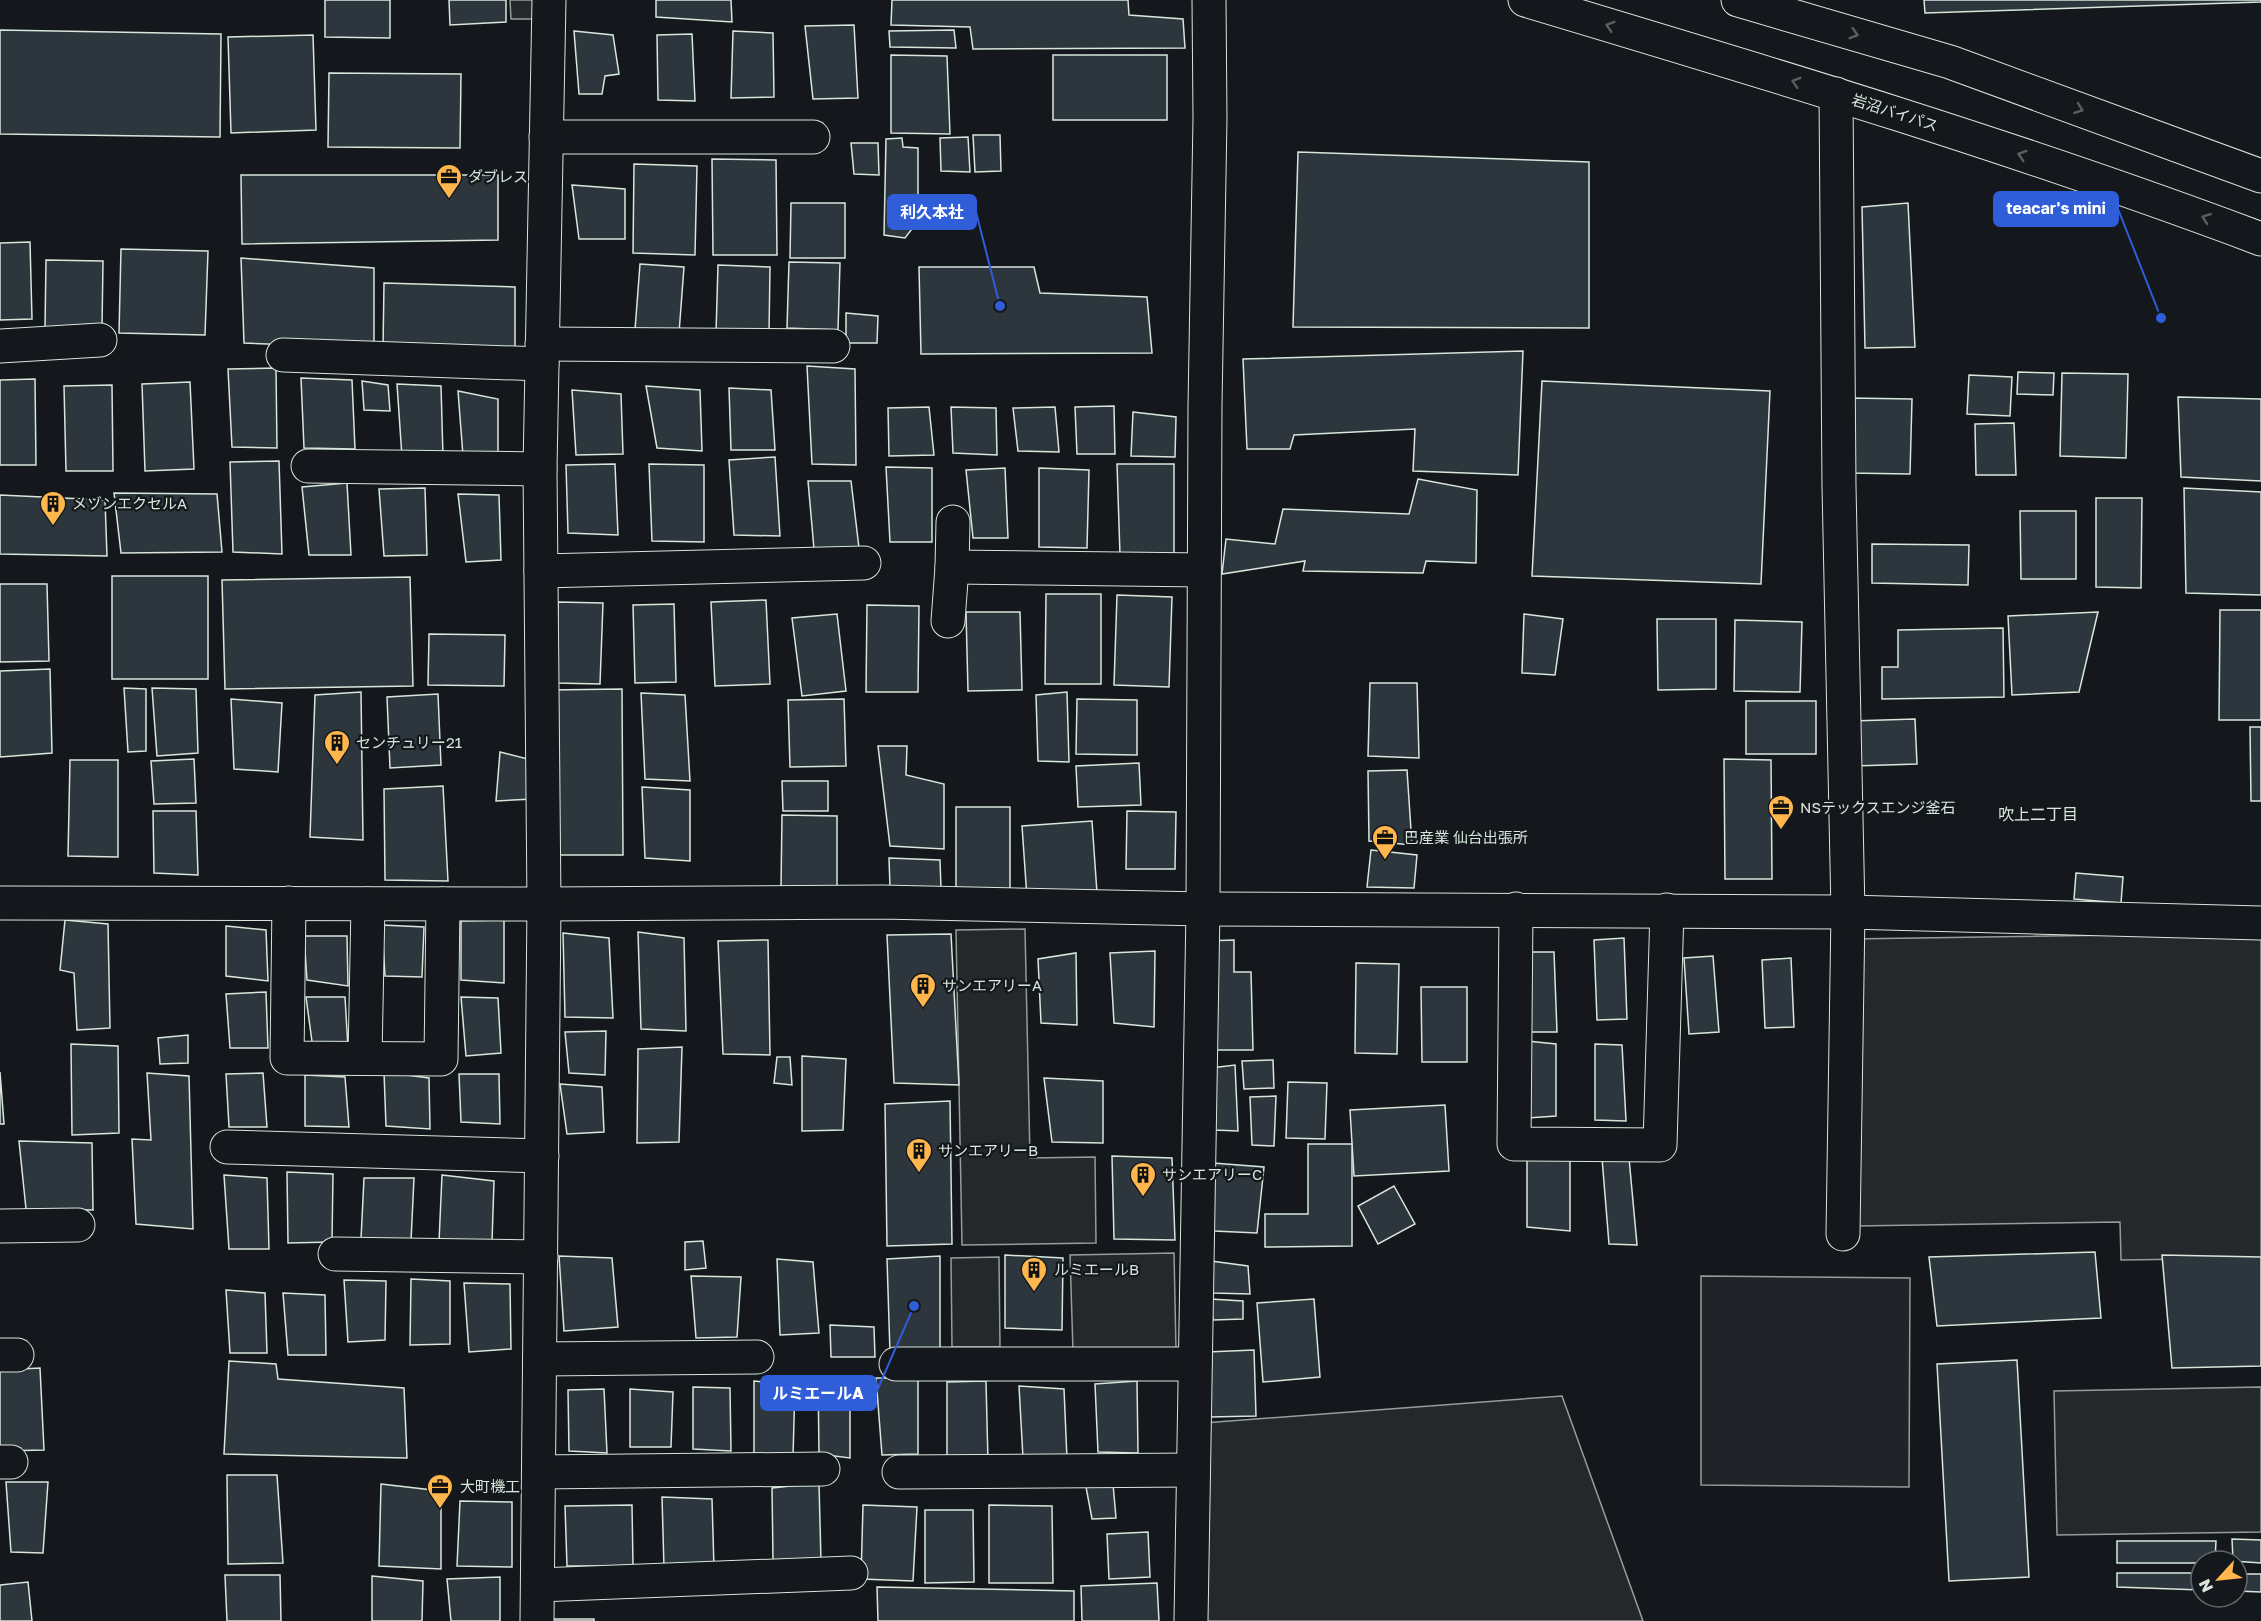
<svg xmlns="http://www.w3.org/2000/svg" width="2261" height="1621" viewBox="0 0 2261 1621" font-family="'Golos Text','Noto Sans JP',sans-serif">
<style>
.green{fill:#202428;stroke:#939e99;stroke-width:1.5}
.parking{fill:#24282b;stroke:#939e99;stroke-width:1.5}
.building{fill:#2c363c;stroke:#d8e6dc;stroke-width:1.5}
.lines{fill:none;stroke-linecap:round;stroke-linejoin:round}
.minor-casing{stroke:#d8e6dc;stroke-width:35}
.trunk-casing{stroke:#d8e6dc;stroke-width:35}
.minor{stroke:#14181c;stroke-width:33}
.trunk{stroke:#14181c;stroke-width:33}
.oneway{stroke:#59605f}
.labels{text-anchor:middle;stroke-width:4.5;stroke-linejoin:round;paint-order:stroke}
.street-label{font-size:15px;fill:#d8e6dc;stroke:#14181c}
.poi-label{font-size:15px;fill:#d8e6dc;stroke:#14181c;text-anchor:start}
.neighbourhood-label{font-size:16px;fill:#d8e6dc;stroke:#14181c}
.leader{fill:none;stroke:#305dd8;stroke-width:2}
.callout-dot{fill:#305dd8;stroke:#14181c;stroke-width:2}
.callout{fill:#305dd8;stroke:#305dd8;stroke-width:2}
.callout-label{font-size:16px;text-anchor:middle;font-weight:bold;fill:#fff}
</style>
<rect width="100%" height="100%" fill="#14181c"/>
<path class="green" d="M1701 1276 1910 1278 1909 1487 1701 1485Z"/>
<g class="parking">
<path d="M510 0H541V19H511Z"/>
<path d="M1025 929 1030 1158 1095 1157 1096 1243 962 1245 956 930Z"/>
<path d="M2261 933V1258L2121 1260 2120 1222 1855 1226 1850 939Z"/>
<path d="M1174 1253 1176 1349 1073 1351 1070 1255Z"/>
<path d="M999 1257 1000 1347H952L951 1258Z"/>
<path d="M2261 1387V1532L2057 1535 2054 1391Z"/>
<path d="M1562 1396 1643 1621H1206L1204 1423Z"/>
</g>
<g class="building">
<path d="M325 0H390V38L325 37Z"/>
<path d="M449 0H506V22L450 25Z"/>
<path d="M656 0H731L732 22 656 17Z"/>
<path d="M892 0H1128L1129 15 1183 19 1185 48 973 49 970 27 891 25Z"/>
<path d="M1924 0H2261V2L1925 13Z"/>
<path d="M854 25 858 98 813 99 805 26Z"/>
<path d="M0 30 221 34 220 137 0 134Z"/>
<path d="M954 30 956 48 890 47 889 31Z"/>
<path d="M574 31 613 35 619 74 605 76 602 94H579Z"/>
<path d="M733 31 773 33 774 97 731 98Z"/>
<path d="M692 34 695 101 658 100 657 35Z"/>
<path d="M313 35 316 130 231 133 228 37Z"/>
<path d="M891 55 947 56 950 134 891 133Z"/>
<rect x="1053" y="55" width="114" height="65"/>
<path d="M329 73 461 74 460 148 328 147Z"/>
<path d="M973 135H1000L1001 171 975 172Z"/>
<path d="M968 137 970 172 941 171 940 138Z"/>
<path d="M902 138 903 147 918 148V221L905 238 884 235 886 139Z"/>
<path d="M851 143H878L879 175 854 174Z"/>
<path d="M1298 152 1589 162V328L1293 327Z"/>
<path d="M712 159 776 160 777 255H713Z"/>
<path d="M634 164 697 166 695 255 633 253Z"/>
<path d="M241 175H498V240L242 244Z"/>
<path d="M572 185 625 189V239H579Z"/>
<path d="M791 203H845V258H790Z"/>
<path d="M1908 203 1915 347 1865 348 1862 207Z"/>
<path d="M30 242 32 319 0 320V243Z"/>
<path d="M121 249 208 251 205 335 119 333Z"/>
<path d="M241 258 374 268V348L244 343Z"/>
<path d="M46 260 103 261 102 329H45Z"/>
<path d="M789 262 840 263 838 330 787 328Z"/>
<path d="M640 264 684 267 679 333 635 330Z"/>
<path d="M718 265 770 267 769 334 716 333Z"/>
<path d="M919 267H1034L1040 293 1147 297 1152 353 921 354Z"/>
<path d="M384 283 515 287V351L383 349Z"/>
<path d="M846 313 878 316 877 343H846Z"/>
<path d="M1523 351 1518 475 1413 471 1415 429 1294 435 1290 449H1247L1243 359Z"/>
<path d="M807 366 855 369 856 465 812 464Z"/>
<path d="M276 368 277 448 232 447 228 369Z"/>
<path d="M2018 372 2054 373 2053 395 2017 394Z"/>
<path d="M2062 373 2128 374 2126 458 2060 456Z"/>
<path d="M1969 375 2012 377 2010 416 1967 414Z"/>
<path d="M301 378 352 380 355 449 304 448Z"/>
<path d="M35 379 36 465H0V380Z"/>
<path d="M362 381 388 385 390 411 364 410Z"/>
<path d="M1542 381 1770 391 1761 584 1532 576Z"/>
<path d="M190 382 194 469 145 471 142 384Z"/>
<path d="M397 384 441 386 443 457H402Z"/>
<path d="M112 385 113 471H66L64 386Z"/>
<path d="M646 386 700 390 702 451 657 448Z"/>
<path d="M729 388 771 390 775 450H731Z"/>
<path d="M572 390 621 394 623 454 576 455Z"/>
<path d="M458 391 498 399V458L463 456Z"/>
<path d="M2178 397 2261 399V481L2181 477Z"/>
<path d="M1850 398 1912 399 1910 474 1849 473Z"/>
<path d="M1114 406 1115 454H1077L1075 407Z"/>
<path d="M929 407 934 455 889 456 888 408Z"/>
<path d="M951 407 996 408 997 455 953 453Z"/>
<path d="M1055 407 1059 452 1018 451 1013 408Z"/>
<path d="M1133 412 1176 417 1175 457 1131 456Z"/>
<path d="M2014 423 2016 475H1976L1975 424Z"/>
<path d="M775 457 780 536 734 535 729 460Z"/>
<path d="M279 461 282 554 233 552 230 462Z"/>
<path d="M615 464 618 535 568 533 566 465Z"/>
<path d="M649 464 704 465V542L652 541Z"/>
<path d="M1117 464H1174V556L1120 555Z"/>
<path d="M886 467 932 468V542H890Z"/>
<path d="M1005 468 1008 538H973L966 470Z"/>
<path d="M1039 468 1089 470 1087 548 1039 547Z"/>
<path d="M1418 479 1477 490 1476 563 1426 561 1423 573 1303 571 1305 561 1222 574 1226 539 1275 544 1283 509 1409 514Z"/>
<path d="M808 481H851L859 548 814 549Z"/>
<path d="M347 483 351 555H309L302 487Z"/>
<path d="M425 488 427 555 384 556 379 489Z"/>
<path d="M2184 488 2261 492V595L2186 593Z"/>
<path d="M114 493 217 494 222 552 121 553Z"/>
<path d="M458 494 499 495 501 560 466 562Z"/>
<path d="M0 495 105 500 107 556 0 554Z"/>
<path d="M2096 498H2142L2141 588 2096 587Z"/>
<path d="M2020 511H2076V579H2021Z"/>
<path d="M1872 544 1969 545 1968 585 1872 583Z"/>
<rect x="112" y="576" width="96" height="103"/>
<path d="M410 577 413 686 225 689 222 580Z"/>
<path d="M0 584H47L49 661 0 662Z"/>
<path d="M1046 594H1101V684H1045Z"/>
<path d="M1117 595 1172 597 1169 687 1114 685Z"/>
<path d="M766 600 770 684 715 686 711 602Z"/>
<path d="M558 602 603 603 600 684 556 683Z"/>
<path d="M674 604 676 682 635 683 633 605Z"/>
<path d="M867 605 919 606 918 692H866Z"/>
<path d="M2220 610H2261V720H2219Z"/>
<path d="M966 612H1020L1022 690 968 691Z"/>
<path d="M2098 612 2079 692 2012 695 2008 616Z"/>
<path d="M837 614 846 691 802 696 792 618Z"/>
<path d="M1524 614 1563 619 1555 675 1522 673Z"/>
<path d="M1657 619H1716V689L1658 690Z"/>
<path d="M1735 620 1802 622 1800 692 1734 691Z"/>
<path d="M2003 628 2004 697 1882 699V667H1898V630Z"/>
<path d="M429 634 505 635 504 686 428 685Z"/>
<path d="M50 669 52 753 0 757V671Z"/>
<path d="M1370 683H1417L1419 758 1368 756Z"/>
<path d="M124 688 146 689V751L128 752Z"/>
<path d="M152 688 196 689 198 753 157 756Z"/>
<path d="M622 689 623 855H551L549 690Z"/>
<path d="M361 692 363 840 310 837 315 695Z"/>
<path d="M1067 692 1069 762 1038 761 1036 695Z"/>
<path d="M641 693 685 695 690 781 645 779Z"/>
<path d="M438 694 441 765 390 768 387 697Z"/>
<path d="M231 699 282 703 278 772 234 769Z"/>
<path d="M844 699 846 766 790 767 788 700Z"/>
<path d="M1077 699 1137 700V755L1076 754Z"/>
<rect x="1746" y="701" width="70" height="53"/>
<path d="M1915 719 1917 764 1854 766 1852 721Z"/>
<path d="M2250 727H2261V801H2251Z"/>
<path d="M878 746H907L906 775 944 784V849L890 846Z"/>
<path d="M500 752 532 760 533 799 496 801Z"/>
<path d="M194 759 196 803 154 804 151 761Z"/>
<path d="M1724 759 1771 760 1772 879H1725Z"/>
<path d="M70 760H118V857L68 856Z"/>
<path d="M1139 763 1141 805 1078 807 1076 766Z"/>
<path d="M1407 770 1412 845 1369 841 1368 771Z"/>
<path d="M782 781H828V811H783Z"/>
<path d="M443 786 448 881 385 880 384 789Z"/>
<path d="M642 787 690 790V861L645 858Z"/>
<path d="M956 807H1010V889L956 888Z"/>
<path d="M153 811H196L198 875 154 873Z"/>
<path d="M1127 811 1176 812 1175 869H1126Z"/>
<path d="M782 815 837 816V888H781Z"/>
<path d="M1092 821 1097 893 1027 898 1022 826Z"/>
<path d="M1371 850 1417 855 1414 888 1367 887Z"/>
<path d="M889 858 940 860 941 889 890 888Z"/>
<path d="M2076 873 2123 877 2121 903 2074 899Z"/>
<path d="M65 920 108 924 110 1028 77 1030 74 973 60 970Z"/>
<path d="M504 920V983L461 980V921Z"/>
<path d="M382 925 424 927 422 977 385 976Z"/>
<path d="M226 926 266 930 268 981 226 976Z"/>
<path d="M638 932 684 938 686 1031 641 1029Z"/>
<path d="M563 933 609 938 613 1018 565 1017Z"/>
<path d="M951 934 959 1085 894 1083 887 935Z"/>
<path d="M304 936H347L348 986 307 980Z"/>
<path d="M1624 938 1627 1019 1597 1020 1594 940Z"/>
<path d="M768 940 770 1055 723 1054 718 941Z"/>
<path d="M1234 940V972H1251L1253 1050H1206L1204 941Z"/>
<path d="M1155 951 1154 1027 1114 1023 1110 953Z"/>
<path d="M1529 952H1554L1557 1032H1527Z"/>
<path d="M1076 953 1077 1025 1041 1023 1038 959Z"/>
<path d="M1713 956 1719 1032 1689 1034 1684 958Z"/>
<path d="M1791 958 1794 1027 1765 1028 1762 960Z"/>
<path d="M1356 963 1399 964 1397 1054 1355 1053Z"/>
<path d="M1421 987H1467V1062H1422Z"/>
<path d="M266 992 268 1048H230L226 994Z"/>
<path d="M306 997H345L348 1048 313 1049Z"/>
<path d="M461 997 498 998 501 1053 466 1056Z"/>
<path d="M606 1031 605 1075 569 1073 565 1032Z"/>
<path d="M188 1035V1063L160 1064 158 1038Z"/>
<path d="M1527 1041 1556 1044V1116L1528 1118Z"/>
<path d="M71 1044 118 1046 119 1133 72 1135Z"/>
<path d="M1595 1044 1622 1045 1626 1121 1595 1120Z"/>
<path d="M682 1047 679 1142 637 1143 638 1049Z"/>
<path d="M802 1056 846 1059 843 1130 802 1131Z"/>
<path d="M777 1057H790L792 1085 774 1083Z"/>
<path d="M1273 1060 1274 1088 1244 1089 1242 1061Z"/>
<path d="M1235 1065 1238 1131 1214 1130 1211 1068Z"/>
<path d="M0 1072 4 1124H0Z"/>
<path d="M384 1072 429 1078 430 1129 386 1126Z"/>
<path d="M147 1073 189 1076 193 1229 136 1224 132 1139 151 1140Z"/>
<path d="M263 1073 267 1127H229L226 1074Z"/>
<path d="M459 1074H499L500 1124 461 1122Z"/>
<path d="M305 1075 345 1077 349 1127 305 1126Z"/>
<path d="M1044 1078 1103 1081V1143L1052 1142Z"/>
<path d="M1288 1082 1327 1083 1325 1139 1286 1138Z"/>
<path d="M560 1084 602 1087 604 1132 567 1134Z"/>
<path d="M1276 1096 1274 1146 1252 1145 1250 1097Z"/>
<path d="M950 1101 952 1244 887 1246 885 1104Z"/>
<path d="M1445 1105 1449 1171 1354 1176 1350 1110Z"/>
<path d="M19 1141 92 1143 93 1210 26 1209Z"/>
<path d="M1308 1144H1352V1246L1265 1247V1214H1308Z"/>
<path d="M1112 1156 1172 1158 1175 1240 1114 1239Z"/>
<path d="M1602 1158H1629L1637 1245 1609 1244Z"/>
<path d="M1570 1159V1231L1527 1227V1160Z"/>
<path d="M1213 1163 1264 1167 1257 1233 1214 1231Z"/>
<path d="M287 1172 333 1174 332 1242 288 1243Z"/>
<path d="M224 1175 267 1178 269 1249H229Z"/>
<path d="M442 1175 494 1181 492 1242H439Z"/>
<path d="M364 1178H414L411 1241 361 1239Z"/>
<path d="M1394 1186 1415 1224 1378 1244 1358 1206Z"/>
<path d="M703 1241 706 1268 685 1270V1242Z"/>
<path d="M2095 1252 2101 1318 1937 1326 1929 1257Z"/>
<path d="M1005 1255 1063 1258 1062 1330 1005 1328Z"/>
<path d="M2162 1255 2261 1257V1366L2172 1368Z"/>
<path d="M559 1256 612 1258 618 1327 564 1331Z"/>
<path d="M940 1256V1353H890L887 1259Z"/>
<path d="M777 1259 813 1262 819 1333 780 1335Z"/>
<path d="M1211 1261 1248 1266 1250 1294 1213 1293Z"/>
<path d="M691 1276 741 1277 737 1337 696 1338Z"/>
<path d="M411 1279 450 1281V1344L410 1345Z"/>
<path d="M344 1280 386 1281 385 1340 348 1342Z"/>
<path d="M464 1283 510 1284 511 1349 469 1352Z"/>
<path d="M226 1290 265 1293 267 1353H230Z"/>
<path d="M283 1293 325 1295 326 1355H288Z"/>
<path d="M1210 1299 1243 1301V1319L1213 1320Z"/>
<path d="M1314 1299 1320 1377 1263 1382 1257 1303Z"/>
<path d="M830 1325 874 1327 875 1357H831Z"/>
<path d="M1254 1350 1256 1416 1209 1417 1207 1352Z"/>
<path d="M2017 1360 2029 1577 1949 1581 1937 1364Z"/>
<path d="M229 1361 276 1364 278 1379 404 1388 407 1458 224 1454Z"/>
<path d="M40 1368 44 1450 0 1451V1370Z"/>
<path d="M818 1376 850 1377V1458L819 1454Z"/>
<path d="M876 1378H918V1454L882 1455Z"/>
<path d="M754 1381 795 1385 793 1457 754 1455Z"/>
<path d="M986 1381 988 1462 947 1456V1382Z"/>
<path d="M1137 1381 1138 1453 1098 1452 1095 1384Z"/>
<path d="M1019 1386 1064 1389 1067 1459 1023 1458Z"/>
<path d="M693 1387 730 1388 731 1451 693 1449Z"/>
<path d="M604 1389 607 1453 569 1451 568 1390Z"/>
<path d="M630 1389 673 1392 671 1447H630Z"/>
<path d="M227 1475H277L283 1563 228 1564Z"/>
<path d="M6 1482H48L43 1553 11 1552Z"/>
<path d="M819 1483 821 1562 773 1561 772 1488Z"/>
<path d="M381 1484 441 1491V1569L379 1566Z"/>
<path d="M1113 1484 1116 1518 1092 1519 1086 1487Z"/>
<path d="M662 1497 712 1499 714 1568H664Z"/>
<path d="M460 1501 512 1502V1567L457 1566Z"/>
<path d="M632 1505 633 1566H567L565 1506Z"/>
<path d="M863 1505 917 1507 913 1581 861 1579Z"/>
<path d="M989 1505 1052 1506 1053 1583H989Z"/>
<path d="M925 1510H973L974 1582 925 1583Z"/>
<path d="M1148 1532 1150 1577 1109 1579 1107 1534Z"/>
<path d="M2232 1539 2261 1540V1563L2233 1561Z"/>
<path d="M2117 1541H2216L2215 1561H2201V1563H2117Z"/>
<path d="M2117 1573H2201V1590L2117 1587Z"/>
<path d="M2237 1574H2261V1592L2237 1591Z"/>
<path d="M225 1575H280L281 1621H227Z"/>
<path d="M372 1576 423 1581 422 1621H372Z"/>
<path d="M500 1577V1621H451L447 1579Z"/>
<path d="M28 1582 32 1621H0V1585Z"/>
<path d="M1157 1583 1159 1621H1082L1081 1586Z"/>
<path d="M877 1587 1074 1591V1621H878Z"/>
<rect x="545" y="1619" width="49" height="2"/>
</g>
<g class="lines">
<defs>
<g id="minor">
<path d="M1836 94 1839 486 1848 912 1843 1234"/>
<path d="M546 137H813"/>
<path d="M542 344 833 346"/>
<path d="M0 346 100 340"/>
<path d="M283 355 542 364"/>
<path d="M308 466 540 469"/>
<path d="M952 567 1204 570"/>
<path d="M541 571 864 563"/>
<path d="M948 621 952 567 953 522"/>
<path d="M0 903 544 904 881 902 1203 909 1848 912 2261 923"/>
<path d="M289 903 287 1058 441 1059 443 904"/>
<path d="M1516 909 1514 1144 1660 1145 1667 910"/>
<path d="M365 1058 368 904"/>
<path d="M227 1147 542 1156"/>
<path d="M0 1226 78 1225"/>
<path d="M335 1254 541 1257"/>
<path d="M0 1355H17"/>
<path d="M540 1359 757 1357"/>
<path d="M896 1364H1195"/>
<path d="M0 1462H11"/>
<path d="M539 1472 823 1469"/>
<path d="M899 1472 1193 1470"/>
<path d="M538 1585 851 1573"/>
<path d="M537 1621 544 904 540 469 549 0"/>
<path d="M1191 1621 1203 909 1205 406 1210 118 1209 0"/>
</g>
<g id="trunk">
<path d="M1525 0C1772 74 2019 148 2261 239"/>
<path d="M1738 0 1950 62 2261 176"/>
</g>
</defs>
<use href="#minor" class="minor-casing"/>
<use href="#trunk" class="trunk-casing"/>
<use href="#minor" class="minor"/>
<use href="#trunk" class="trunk"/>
</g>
<defs><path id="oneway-chevron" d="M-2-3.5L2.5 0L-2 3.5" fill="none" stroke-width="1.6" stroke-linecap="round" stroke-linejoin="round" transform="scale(1.5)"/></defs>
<g class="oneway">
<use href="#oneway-chevron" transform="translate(1610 26) rotate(-163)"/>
<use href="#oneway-chevron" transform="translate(1854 34) rotate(16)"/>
<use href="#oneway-chevron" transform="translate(1796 82) rotate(-163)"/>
<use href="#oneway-chevron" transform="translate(2079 109) rotate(20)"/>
<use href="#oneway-chevron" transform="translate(2022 155) rotate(-162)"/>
<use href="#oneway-chevron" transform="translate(2206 218) rotate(-160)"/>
</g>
<defs>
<symbol id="office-pin" viewBox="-11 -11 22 30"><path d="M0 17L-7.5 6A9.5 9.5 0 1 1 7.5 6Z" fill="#ffb74d" stroke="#14181c"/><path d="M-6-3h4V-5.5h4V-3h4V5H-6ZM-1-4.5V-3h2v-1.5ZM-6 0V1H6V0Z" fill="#111"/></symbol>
<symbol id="building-pin" viewBox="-11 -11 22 30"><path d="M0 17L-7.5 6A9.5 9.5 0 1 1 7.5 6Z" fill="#ffb74d" stroke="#14181c"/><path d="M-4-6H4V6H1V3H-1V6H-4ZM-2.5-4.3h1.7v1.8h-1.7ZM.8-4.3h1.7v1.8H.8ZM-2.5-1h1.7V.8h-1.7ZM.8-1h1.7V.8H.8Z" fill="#111"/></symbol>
</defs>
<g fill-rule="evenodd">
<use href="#office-pin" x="434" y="162" width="30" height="40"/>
<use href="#building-pin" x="38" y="489" width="30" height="40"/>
<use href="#building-pin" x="322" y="728" width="30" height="40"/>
<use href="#office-pin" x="1766" y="793" width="30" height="40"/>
<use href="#office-pin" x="1370" y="823" width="30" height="40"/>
<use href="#building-pin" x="908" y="971" width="30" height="40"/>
<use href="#building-pin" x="904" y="1136" width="30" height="40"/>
<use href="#building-pin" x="1128" y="1160" width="30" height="40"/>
<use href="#building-pin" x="1019" y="1255" width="30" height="40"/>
<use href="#office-pin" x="425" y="1472" width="30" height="40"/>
</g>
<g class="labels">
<g class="street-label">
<text transform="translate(1895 113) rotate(18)" y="5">岩沼バイパス</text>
</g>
<g class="poi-label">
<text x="468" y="182">ダブレス</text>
<text x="72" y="509">メゾンエクセルA</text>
<text x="356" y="748">センチュリー21</text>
<text x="1800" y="813">NSテックスエンジ釜石</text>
<text x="1404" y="843">巴産業 仙台出張所</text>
<text x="942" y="991">サンエアリーA</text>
<text x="938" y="1156">サンエアリーB</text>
<text x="1162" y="1180">サンエアリーC</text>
<text x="1054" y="1275">ルミエールB</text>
<text x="460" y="1492">大町機工</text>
</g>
<g class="neighbourhood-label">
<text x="2038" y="820">吹上二丁目</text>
</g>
</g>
<path class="leader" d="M2161 318L2118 209M1000 306L976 212M914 1306L876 1393"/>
<g class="callout-dot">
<circle cx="2161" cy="318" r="6"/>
<circle cx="1000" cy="306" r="6"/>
<circle cx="914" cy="1306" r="6"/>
</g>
<g class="callout">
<rect x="1994" y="192" width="124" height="34" rx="6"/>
<rect x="888" y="195" width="88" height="34" rx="6"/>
<rect x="761" y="1376" width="115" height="34" rx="6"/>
</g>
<g class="callout-label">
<text x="2056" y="214">teacar's mini</text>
<text x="932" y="218">利久本社</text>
<text x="818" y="1399">ルミエールA</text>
</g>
<g transform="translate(2219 1579) rotate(243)"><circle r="28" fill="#14181c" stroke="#626a69" stroke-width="1.5"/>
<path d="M0-4.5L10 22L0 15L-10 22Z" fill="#ffb74d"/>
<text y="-9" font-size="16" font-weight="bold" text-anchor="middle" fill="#d8e6dc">N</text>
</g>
</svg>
